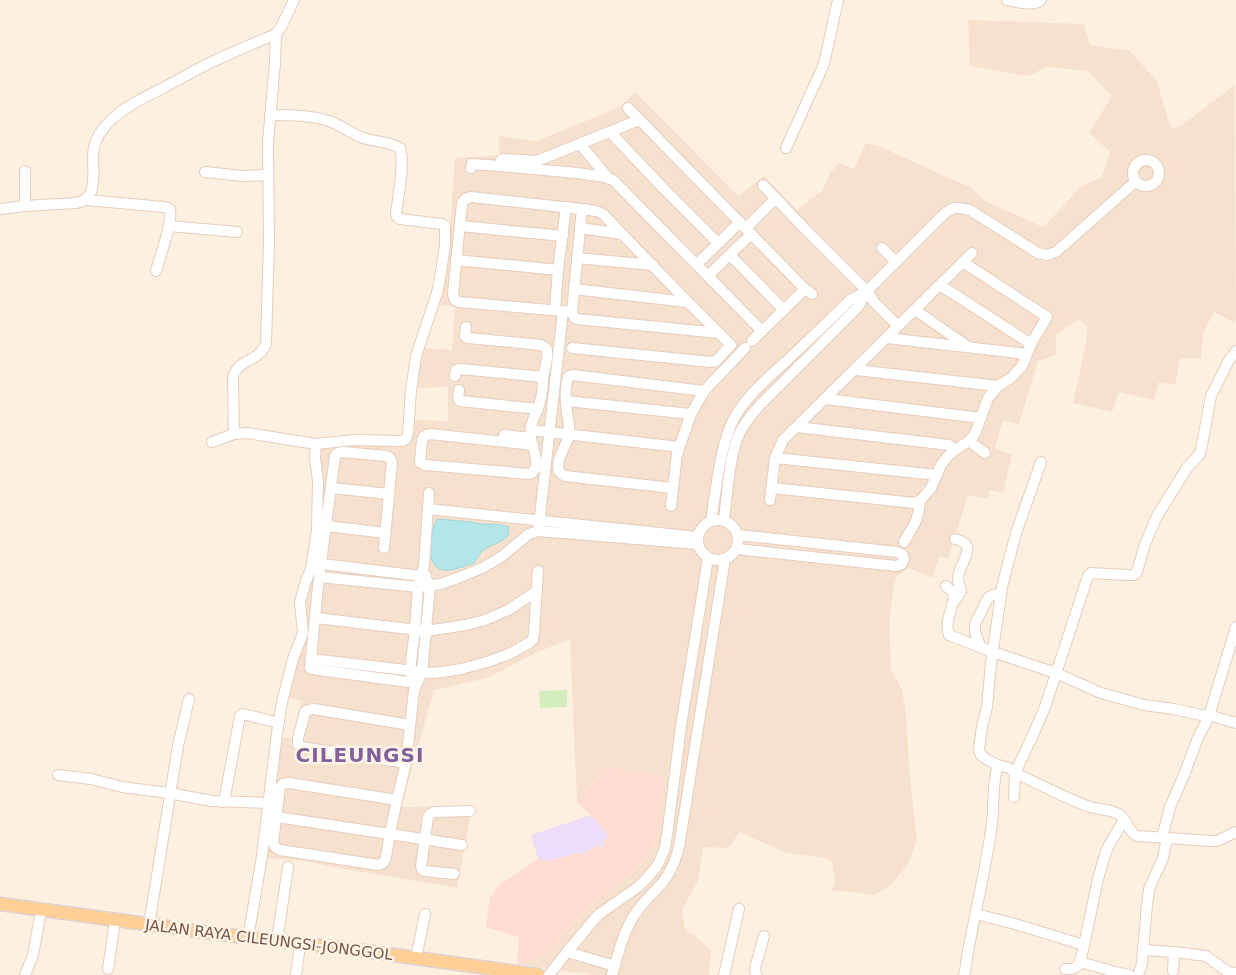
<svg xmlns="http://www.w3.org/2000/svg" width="1236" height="975" viewBox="0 0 1236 975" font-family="'DejaVu Sans',sans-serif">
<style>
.residential{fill:#f6e1ce}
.commercial{fill:#ffddd3}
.education{fill:#edddfa}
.green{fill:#d4edbe}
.water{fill:#b3e6e9;stroke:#98d7dc}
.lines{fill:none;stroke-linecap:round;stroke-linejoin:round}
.minor-casing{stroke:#e5cdbe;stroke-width:12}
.major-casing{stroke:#dcd2cf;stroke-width:15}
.minor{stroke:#fff;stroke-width:10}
.major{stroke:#ffcf96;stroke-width:12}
.labels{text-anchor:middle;stroke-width:5;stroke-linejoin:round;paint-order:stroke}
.street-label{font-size:15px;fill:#775345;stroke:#fff4e8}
.district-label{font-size:20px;font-weight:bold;letter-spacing:1px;fill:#82609b;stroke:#fff4e8}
</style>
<rect width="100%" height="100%" fill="#fef0e0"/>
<path class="residential" d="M968 20 1084 24 1090 45 1130 51 1157 81 1170 127 1177 129 1235 85 1236 319 1234 322 1214 312 1203 333 1201 358H1180L1175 385 1159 382 1154 400 1119 392 1112 412 1073 403 1087 339V326L1079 319 1056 335V355L1038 361 1019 424 1003 420 995 449 1012 454 1003 493 989 490 988 499 968 495 948 559 940 556 932 578 909 568 896 577 894 586 889 621 891 669 902 690 906 714 910 780 917 840 908 864 892 884 875 895 832 890 835 882 832 862 826 858 786 853 740 832 728 848 703 847 698 881 682 909 685 930 700 940 711 951 709 975H594L517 964 519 937 486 927 490 898 497 887 538 859 547 861 591 815 577 803 570 639 536 653 487 678 434 690 401 807 472 806 457 888 338 868 310 862 262 857 278 737 294 739 301 701 285 697 294 658 303 601 313 570 322 469 317 458 321 444 409 442 414 420 448 421V387L413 388 419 348 452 350 455 307 436 304 451 225 452 198 455 158 499 155V136L536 141 620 107 635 92 738 196 764 176 797 210 822 191 830 173 839 163 854 169 866 143 879 146 971 188 985 201 1043 227 1082 186 1102 177 1110 152 1089 133 1112 96 1088 71 1047 67 1028 76 970 66Z"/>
<path class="commercial" d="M605 767 665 776 655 844 645 861 578 916 557 942 543 956 517 964 519 937 486 927 490 898 497 887 538 859 547 861 574 854H581L590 850 608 836 591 815 577 803Z"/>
<path class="education" d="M591 815 608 836 604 840 603 847 594 846 590 850 581 854H574L547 861 538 859 531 835Z"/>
<path class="green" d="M567 690V707L540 708 539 691Z"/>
<path class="water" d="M437 519 471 522C483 526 497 522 509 527L508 536C500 543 493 544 485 549 480 552 477 558 474 563 465 566 453 571 444 570 423 567 430 532 437 519Z"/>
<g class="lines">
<defs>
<g id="minor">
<path d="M1007 0C1017 2 1033 7 1041 0"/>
<path d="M628 108 805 289"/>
<path d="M639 120 537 161 503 159 501 160 500 166 577 173 606 177 613 180 762 331 805 289 812 294"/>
<path d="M610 132 663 188 718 243"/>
<path d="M580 144 609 179"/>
<path d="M786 148 824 64 838 0"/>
<circle cx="1146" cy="173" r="13"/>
<path d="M471 168 472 164 500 166"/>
<path d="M205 172 243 176 268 175"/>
<path d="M763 185 807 231 867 291 874 302 898 326"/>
<path d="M86 200 164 207 170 209C173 222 160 256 156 271"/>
<path d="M25 206V171"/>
<path d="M0 209 25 206 76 203C102 199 90 166 94 147 96 137 102 129 110 121 124 107 143 98 161 89 178 80 195 70 212 62 233 52 255 43 276 34L281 27 294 0"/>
<path d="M582 209 572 312 574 317 577 319 719 333"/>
<path d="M169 226 237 232"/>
<path d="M460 226 563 236"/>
<path d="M580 228 622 234"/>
<path d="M746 228 776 198"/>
<path d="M882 248 896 262"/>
<path d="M730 255 784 310"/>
<path d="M577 258 653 265"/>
<path d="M456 260 558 270"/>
<path d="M697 264 740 222"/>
<path d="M708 276 751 234"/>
<path d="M940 285 1031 344"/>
<path d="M574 289 687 302"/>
<path d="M555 310 558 270 566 207"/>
<path d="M915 310 967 346"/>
<path d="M572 312 459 302 455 300 453 294 462 203 465 199 471 197 582 209 596 211 603 214C645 258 687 302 731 345L716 361 711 362 572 348"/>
<path d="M466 327 465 336 468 338 541 345C544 347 546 347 547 350 549 357 544 370 543 378 543 386 543 393 540 401 539 408 535 413 533 420 531 425 530 433 531 439 533 449 543 470 529 474L425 465 420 462 422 440 424 436 430 434 533 445"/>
<path d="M887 338 1026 354"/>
<path d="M752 341 762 331"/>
<path d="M856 370 998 386"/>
<path d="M455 376 456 370 460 369 543 377"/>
<path d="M459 390 458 398 460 401 538 409"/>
<path d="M826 399 981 418"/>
<path d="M567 401 691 414"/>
<path d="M797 427 949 445 955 450"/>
<path d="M531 430 679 447"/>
<path d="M234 434 247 433 316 444 354 440 402 441 406 439 408 434 411 391 416 356 437 293 440 279 445 245V226L442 224 400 219 397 217 396 214C398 197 405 163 400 148 388 141 376 142 363 138 352 134 343 127 332 122 313 115 290 115 270 115"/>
<path d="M504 435 531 438"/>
<path d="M969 441 985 453"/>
<path d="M212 442 234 434 233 378C237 358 261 362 266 343L269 242 268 142 275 63 276 34"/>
<path d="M775 458 937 475"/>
<path d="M331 488 389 494"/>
<path d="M672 488 565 476C548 469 567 447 569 435 570 427 568 420 567 412 565 402 565 387 568 377L573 375 704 391"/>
<path d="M772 488 915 503 920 501 931 488 941 465 948 456 955 450 969 441 975 434 988 398 998 386 1011 378 1022 366 1031 344 1047 317 963 262"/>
<path d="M770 500 775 458 783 440 972 253"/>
<path d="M671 506 677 454 691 414 704 391 745 348"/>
<path d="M428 509 698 537"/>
<circle cx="718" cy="540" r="20"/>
<path d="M724 520C727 494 729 458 739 434 744 423 752 414 760 405L858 307 867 291 943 215C954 206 957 207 970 210L1038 253 1047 255 1056 252 1135 182"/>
<path d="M711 521C716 491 719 455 730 427 742 397 772 375 795 353 813 336 832 318 850 300L866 292"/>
<path d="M539 525 563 311"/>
<path d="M327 526 385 533"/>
<path d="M904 542C913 526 919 520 920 501"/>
<path d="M384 548 392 462 390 458 386 456 343 452 338 453 335 456 318 586 310 668 311 669 416 683"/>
<path d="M737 549 896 566 902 564 904 558 903 555 897 552 738 535"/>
<path d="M322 564 421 576H426"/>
<path d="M320 577 418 587 441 584 463 576 484 567 501 557 529 534 538 531 698 544"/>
<path d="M946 586 953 592 954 596C953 608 944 622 949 635L993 652 1056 673 1101 693 1144 705 1174 709 1201 715 1212 716 1236 723"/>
<path d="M953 602 957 598 961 591C961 587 958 584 958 579 958 563 981 545 955 539"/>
<path d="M316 618 426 631 466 625 485 620 508 610 537 591"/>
<path d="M980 646 975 632V624L988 598 993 595 1001 593"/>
<path d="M311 659 431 673 442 672 461 669 487 662 509 654 529 643 533 639 534 633 538 571"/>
<path d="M412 677 410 670 415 630 418 587 423 571 424 565 429 493"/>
<path d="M406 763 301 747 298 744V738L305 712 308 710 314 709 410 725"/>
<path d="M998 765C991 761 981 759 979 750L982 726 987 707 991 664 1002 587 1016 533 1041 462"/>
<path d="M58 775 91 779 122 787 169 793 212 801 269 803"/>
<path d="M289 783 397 800 390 833 386 857 384 862 379 865 280 850 275 847 273 843 280 787 283 784Z"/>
<path d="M1014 797 1015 773 1032 737 1045 707 1088 576 1091 573 1128 575H1134L1137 572 1145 544 1157 516 1187 468 1199 455 1201 450 1211 396 1229 360 1236 351"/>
<path d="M397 800 406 763 414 690 422 672 430 586 423 571"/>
<path d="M224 802 240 716 243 714 279 723"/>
<path d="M277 817 462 845"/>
<path d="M1162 837 1170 807 1184 775 1197 740 1209 716 1236 627"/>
<path d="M1167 838 1163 858 1149 889 1147 905 1143 950 1174 952 1206 956 1228 972 1236 973"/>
<path d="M454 874 424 871 422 869 421 866 428 817 430 814 434 812 470 811"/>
<path d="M976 914 1015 924 1084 945 1098 879 1104 858 1108 847 1124 820"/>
<path d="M149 925 178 746 189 699"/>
<path d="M248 938 262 856 277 733 282 702 293 659 303 633 300 602 306 581 311 569 317 530 318 481 315 458 316 444"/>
<path d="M277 941 288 867"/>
<path d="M1084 945 1080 962 1115 972 1129 975"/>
<path d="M567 952 615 966"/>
<path d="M416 958 425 914"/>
<path d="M108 969 115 921"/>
<path d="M1065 969C1073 969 1077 969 1080 962"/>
<path d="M1173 971 1174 952"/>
<path d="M25 975 33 955 41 911"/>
<path d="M296 975 300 944"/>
<path d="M549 975 567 952 598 915 638 887 648 877 657 866 661 858 665 848 668 828 681 726 708 558"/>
<path d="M612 975C618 955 623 932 635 914 643 902 654 892 663 882 671 872 676 859 679 847L725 559"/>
<path d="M724 975 739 909"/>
<path d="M756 975 755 968 764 936"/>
<path d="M964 975C967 964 967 952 970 941 977 904 986 867 991 830 995 809 991 786 998 765L1009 768 1015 773C1040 784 1064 798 1090 807 1100 810 1112 809 1120 815 1128 821 1128 832 1137 836L1212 841H1217L1236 832"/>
<path d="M1138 975 1142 964 1143 950"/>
</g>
<path id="major" d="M0 904 219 934 365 951 538 975"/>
</defs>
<use href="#minor" class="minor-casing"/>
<use href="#major" class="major-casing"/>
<use href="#minor" class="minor"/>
<use href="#major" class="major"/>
</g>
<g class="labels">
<g class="street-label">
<text transform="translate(269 940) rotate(7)" y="5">JALAN RAYA CILEUNGSI-JONGGOL</text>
</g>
<g class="district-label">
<text x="360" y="762">CILEUNGSI</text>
</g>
</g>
</svg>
